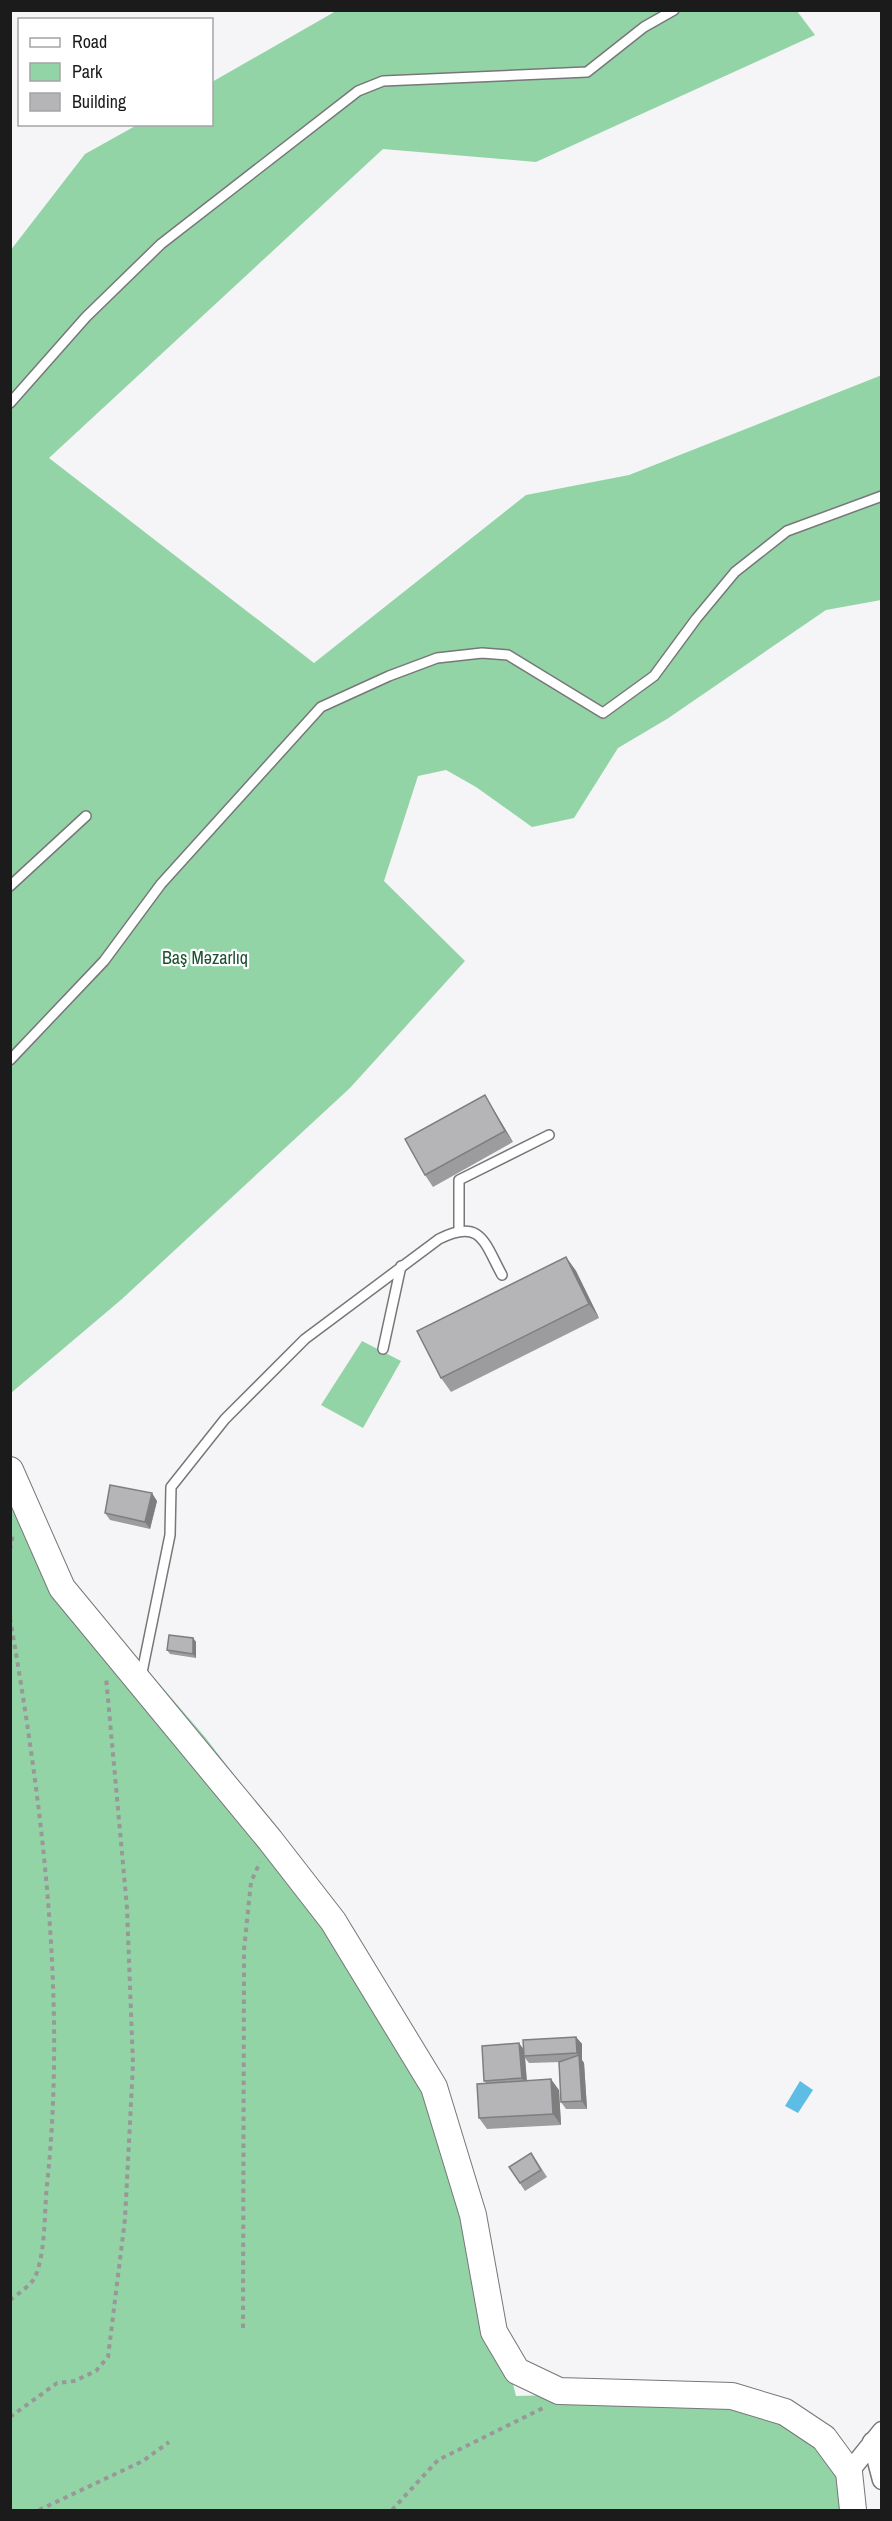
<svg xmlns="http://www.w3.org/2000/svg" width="892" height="2521" viewBox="0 0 892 2521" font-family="'Archivo Narrow',sans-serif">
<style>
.green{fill:#93d4a7}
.water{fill:#5dbde5}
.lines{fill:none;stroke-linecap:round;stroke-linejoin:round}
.lane-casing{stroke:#777779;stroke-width:12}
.street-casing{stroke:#777779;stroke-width:21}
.secondary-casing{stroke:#777779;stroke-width:28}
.path{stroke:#989899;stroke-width:4;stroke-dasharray:4.5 4.5;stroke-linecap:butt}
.lane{stroke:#fff;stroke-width:9}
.street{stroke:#fff;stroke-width:18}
.secondary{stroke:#fff;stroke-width:26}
.wall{fill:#9c9b9d}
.shaded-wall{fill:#7f7e7f}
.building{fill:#b5b4b6;stroke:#7f7e7f;stroke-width:1.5}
.labels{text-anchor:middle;stroke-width:4.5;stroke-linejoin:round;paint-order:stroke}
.park-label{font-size:18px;fill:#1b5332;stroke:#fff}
</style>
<rect width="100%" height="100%" fill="#f5f5f7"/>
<g class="green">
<path d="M336 11H797L815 35 536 162 383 149 49 458 314 663 526 495 629 475 882 375 881 600 826 610 667 719 618 748 574 818 532 827 476 787 446 770 418 776 384 881 465 961 350 1088 122 1299 11 1393 10 251 85 154 137 125 212 124V82Z"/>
<path d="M362 1341 401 1361 363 1428 321 1405Z"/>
<path d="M10 1468 26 1529 205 1737 338 1910 451 2129 516 2396 655 2392 756 2400 834 2461 843 2510H11Z"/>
</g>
<path class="water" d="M800 2081 813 2090 798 2113 785 2106Z"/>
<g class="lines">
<defs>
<g id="lane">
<path d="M10 403 86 317 161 244 358 91 383 81 587 72 644 27 674 10"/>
<path d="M10 886 86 816"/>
<path d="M10 1060 104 961 161 884 321 707 389 676 437 658 482 653 508 655 603 713 654 676 696 619 735 572 787 531 882 496"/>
<path d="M459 1229V1180L549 1135"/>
<path d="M383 1349 401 1266"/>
<path d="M141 1677 170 1535 171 1487 225 1419 305 1339 439 1239C481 1218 484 1242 502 1275"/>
</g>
<g id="street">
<path d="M872 2442 882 2480"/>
<path d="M849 2472 882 2431"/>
</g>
<path id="secondary" d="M10 1470 62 1588 270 1840 333 1921 434 2087 473 2215 494 2332 517 2371 559 2391 732 2396 785 2412 824 2438 849 2472 853 2510"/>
</defs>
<use href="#lane" class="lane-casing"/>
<use href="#street" class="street-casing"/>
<use href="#secondary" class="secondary-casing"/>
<g class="path">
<path d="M10 1550 13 1534"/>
<path d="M10 1618C42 1804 67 1997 47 2185 44 2214 46 2248 36 2275 33 2284 18 2294 10 2300"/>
<path d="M243 2328 244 1950 251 1882 260 1862"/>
<path d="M10 2417 57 2383 74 2381 96 2371 108 2357 125 2219 133 2064 127 1908 106 1677"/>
<path d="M39 2510 143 2461 169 2442"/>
<path d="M392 2510 438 2460 543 2408"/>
</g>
<use href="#lane" class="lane"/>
<use href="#street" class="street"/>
<use href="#secondary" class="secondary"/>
</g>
<g class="wall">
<path d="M485 1095 492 1107 513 1142 433 1187 425 1175Z"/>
<path d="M566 1257 576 1271 599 1318 451 1392 441 1378Z"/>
<path d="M157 1501 150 1529 110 1520 105 1513Z"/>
<path d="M193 1638 196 1642V1658L170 1654 167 1650Z"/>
<path d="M576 2037 582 2044V2060L584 2063 587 2109H566L561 2102V2062L529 2063 525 2058 527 2080 559 2090 561 2125 487 2129 479 2118 486 2083 484 2081 523 2049Z"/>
<path d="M536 2160 547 2177 525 2191 509 2167Z"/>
</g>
<g class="shaded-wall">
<path d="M485 1095 492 1107 513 1142 505 1131Z"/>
<path d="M566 1257 576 1271 599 1318 589 1304Z"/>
<path d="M152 1493 157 1501 150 1529 145 1522Z"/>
<path d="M193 1638 196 1642V1658L193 1654Z"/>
<path d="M576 2037 582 2044V2060L584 2063 587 2109 582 2101 579 2056 577 2053Z"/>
<path d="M519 2043 525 2051 524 2056 525 2058 527 2086 522 2078Z"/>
<path d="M551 2079 559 2090 561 2125 553 2114Z"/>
</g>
<g class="building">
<path d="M485 1095 505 1131 425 1175 405 1139Z"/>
<path d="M566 1257 589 1304 441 1378 417 1331Z"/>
<path d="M110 1485 152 1493 145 1522 105 1513Z"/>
<path d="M169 1635 193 1638V1654L167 1650Z"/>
<path d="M576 2037 577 2053 524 2056 523 2040Z"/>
<path d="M519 2043 522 2078 484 2081 482 2046Z"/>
<path d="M579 2055 582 2101 561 2102 559 2062Z"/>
<path d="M551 2079 553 2114 479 2118 477 2084Z"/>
<path d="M531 2153 541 2170 520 2183 509 2167Z"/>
</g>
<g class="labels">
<g class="park-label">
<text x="205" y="964">Baş Məzarlıq</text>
</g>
</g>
<rect width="892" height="2521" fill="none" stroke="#1b1b1c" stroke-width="24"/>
<rect x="18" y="18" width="195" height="108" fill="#ffffff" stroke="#a4a4a4" stroke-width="1.5"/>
<rect x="30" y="38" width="30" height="9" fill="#ffffff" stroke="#a4a4a4" stroke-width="1.5"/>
<text x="72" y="48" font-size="18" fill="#1b1b1c">Road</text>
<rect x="30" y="63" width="30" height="18" fill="#93d4a7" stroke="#a4a4a4" stroke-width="1.5"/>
<text x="72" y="78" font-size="18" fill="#1b1b1c">Park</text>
<rect x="30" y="93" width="30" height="18" fill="#b5b4b6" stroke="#a4a4a4" stroke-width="1.5"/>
<text x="72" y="108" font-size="18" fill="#1b1b1c">Building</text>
</svg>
